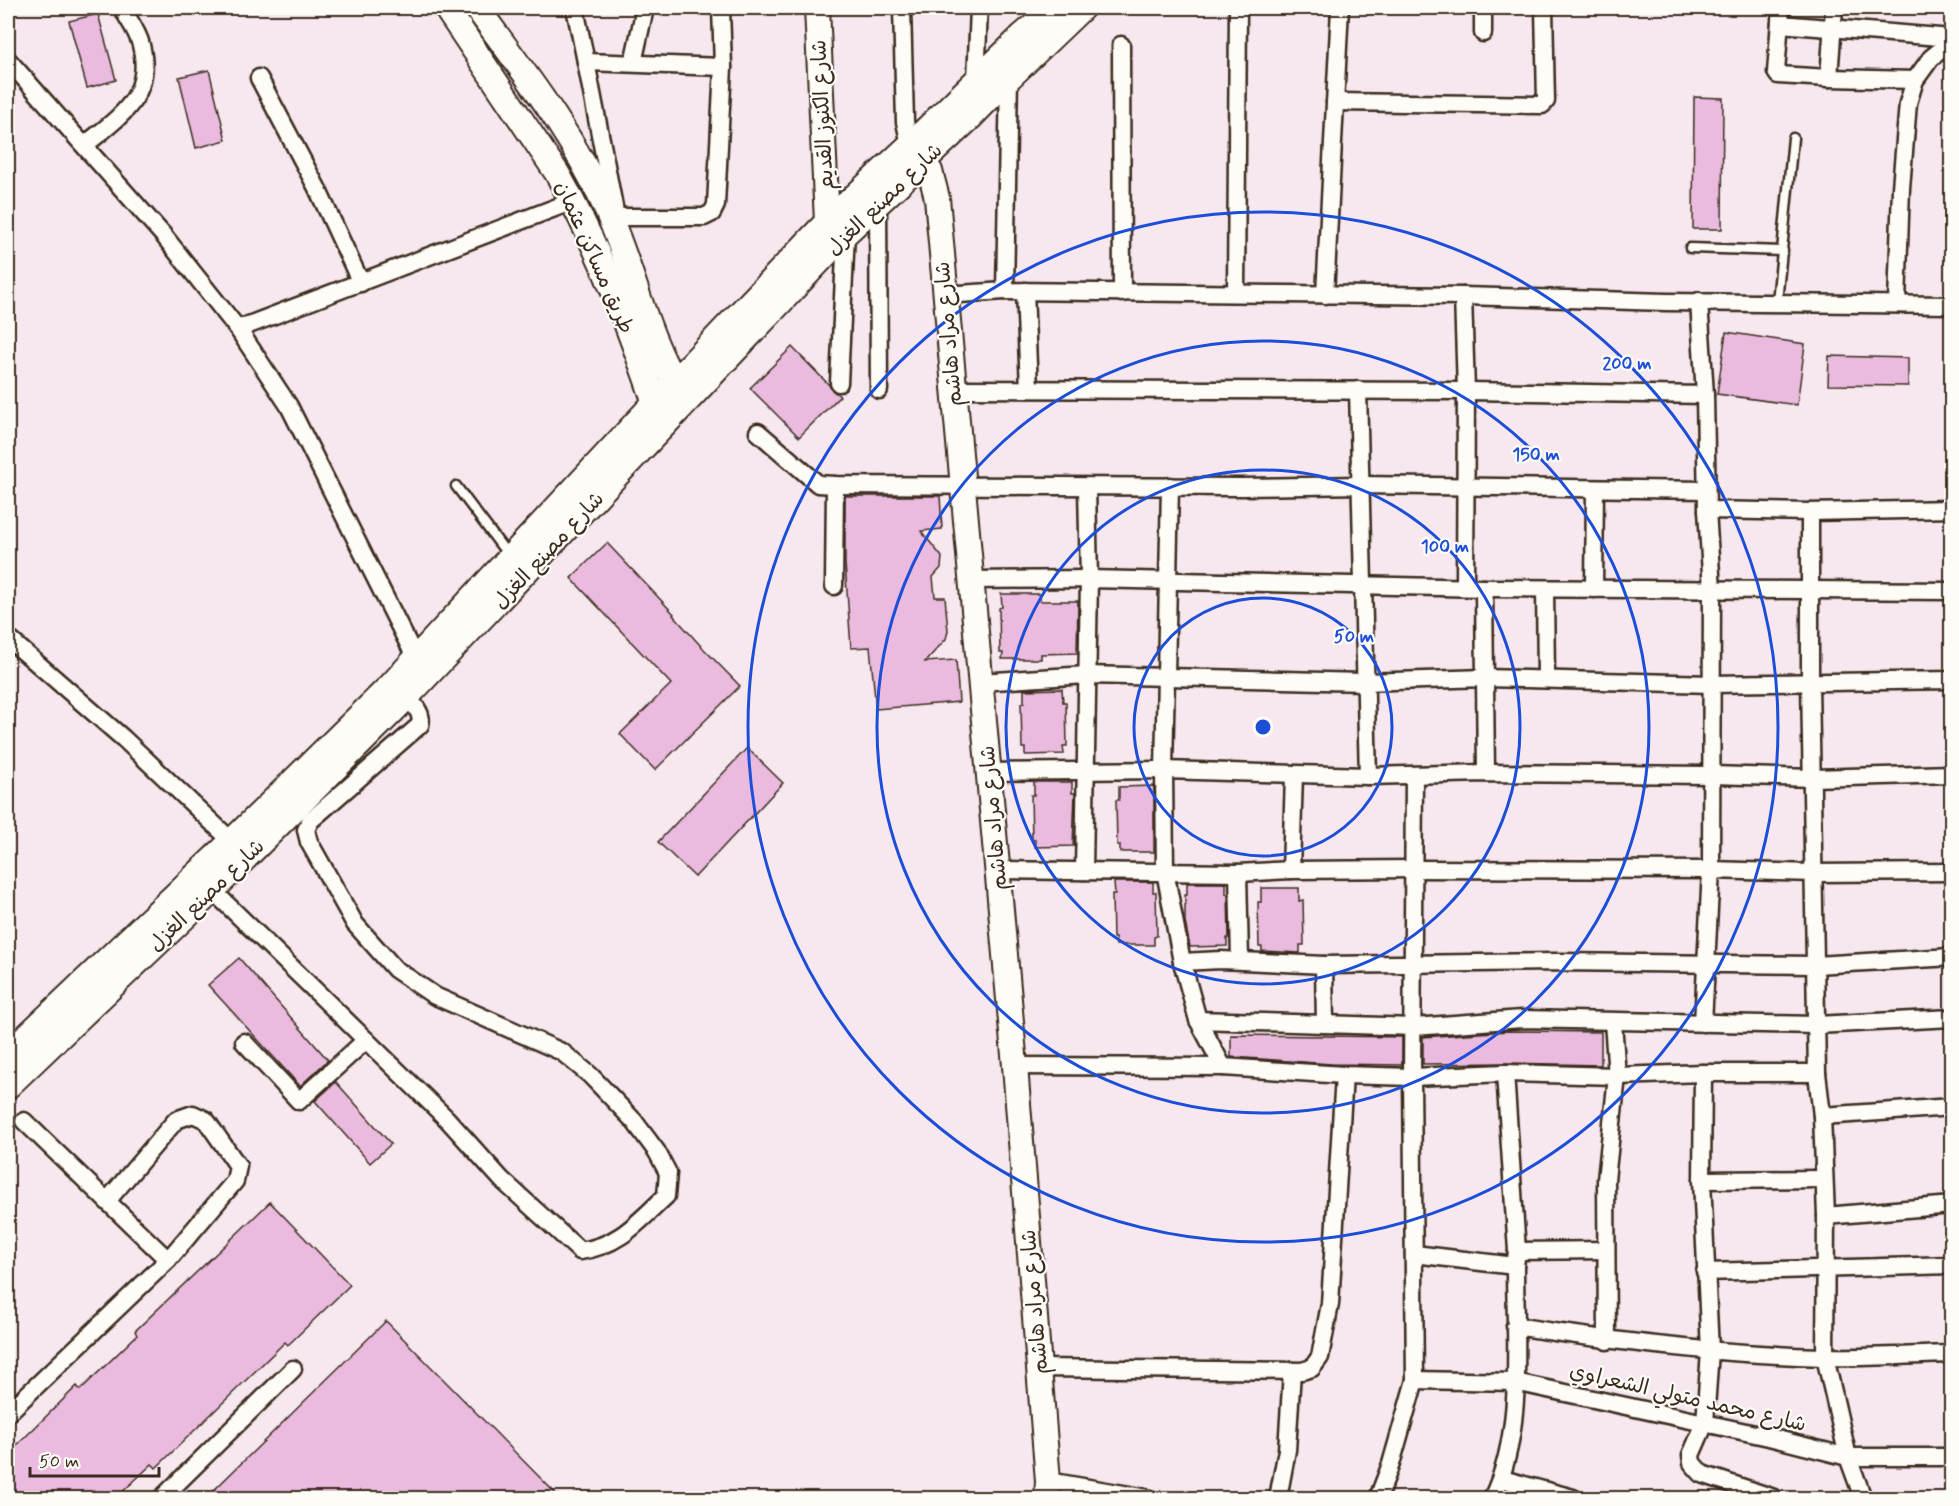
<svg xmlns="http://www.w3.org/2000/svg" width="1959" height="1506" viewBox="0 0 1959 1506" font-family="Mynerve,'Playpen Sans Arabic',sans-serif">
<style>
.building{fill:#eabbde;stroke:#3b2a1e;stroke-width:1.5}
.lines{fill:none;stroke-linecap:round;stroke-linejoin:round}
.lane-casing{stroke:#3b2a1e;stroke-width:13}
.street-casing{stroke:#3b2a1e;stroke-width:21}
.secondary-casing{stroke:#3b2a1e;stroke-width:28}
.lane{stroke:#fdfcf7;stroke-width:8}
.street{stroke:#fdfcf7;stroke-width:16}
.secondary{stroke:#fdfcf7;stroke-width:24}
.ring{fill:none;stroke:#1d4ed8;stroke-width:3}
.labels{text-anchor:middle;stroke-width:4.5;stroke-linejoin:round;paint-order:stroke}
.street-label{font-size:21px;fill:#3b2a1e;stroke:#fdfcf7}
.centre{fill:#1d4ed8;stroke:#fdfcf7;stroke-width:3}
.ring-label{font-size:18px;text-anchor:middle;font-weight:bold;fill:#1d4ed8;stroke:#fdfcf7;stroke-width:4.5;stroke-linejoin:round;paint-order:stroke}
</style>
<rect width="100%" height="100%" fill="#f7e8f0"/>
<filter id="ink" filterUnits="userSpaceOnUse"><feTurbulence type="fractalNoise" baseFrequency=".0167" numOctaves="2"/><feDisplacementMap in="SourceGraphic" scale="12" xChannelSelector="R" yChannelSelector="G"/><feConvolveMatrix kernelMatrix="1 2 1 2 8 2 1 2 1" color-interpolation-filters="sRGB"/></filter>
<g filter="url(#ink)">
<g class="building">
<path d="M98 14 116 80 87 88 69 21Z"/>
<path d="M209 70 226 140 196 148 179 77Z"/>
<path d="M1694 97 1723 98 1722 229H1693Z"/>
<path d="M1726 332 1805 344 1797 405 1717 394Z"/>
<path d="M792 347 829 385 833 391 840 396 799 437 750 388Z"/>
<path d="M1829 356 1908 358V386L1828 385Z"/>
<path d="M845 496H940L942 529 921 531 942 557 941 568 933 577 935 597H945L948 631 946 639 925 662 956 660 959 702 876 709 870 647 851 648 845 563Z"/>
<path d="M607 543 674 614 673 615 700 645 740 686 655 770 620 734 671 684 571 578Z"/>
<path d="M1001 594H1040V601H1078L1077 653 1041 654V659H1002L1003 653H1000L999 608 1002 607Z"/>
<path d="M1062 689 1063 702H1066L1067 746H1063L1064 754 1025 755V748H1022L1021 703H1024V690Z"/>
<path d="M747 748 783 783 695 877 658 842Z"/>
<path d="M1034 782H1072V793H1075L1073 846 1035 847V840H1032L1031 795H1034Z"/>
<path d="M1154 786V852H1120V845H1117L1116 800H1119V787Z"/>
<path d="M1114 882H1153V892H1156L1157 936 1154 937V945H1116L1115 938H1113L1112 894H1115Z"/>
<path d="M1187 883H1226V894H1228L1229 938H1227V946L1190 947 1185 922V895H1187Z"/>
<path d="M1261 888H1299V901L1303 900 1304 945H1300V953L1262 951V947H1259L1258 902H1261Z"/>
<path d="M239 958 328 1060 300 1086 208 985Z"/>
<path d="M1508 1031 1601 1032V1065L1505 1063 1423 1064V1037Z"/>
<path d="M1231 1035 1402 1037V1065L1331 1064 1231 1057Z"/>
<path d="M336 1082 391 1144 370 1163 315 1101Z"/>
<path d="M270 1202 350 1285 288 1345 285 1342 156 1468 152 1464 116 1498H8V1454L77 1386 80 1390 137 1335 135 1331Z"/>
<path d="M386 1321 560 1498H206Z"/>
</g>
<g class="lines">
<defs>
<g id="lane">
<path d="M1690 248 1783 251"/>
<path d="M1777 302 1793 138"/>
<path d="M456 486 508 555"/>
</g>
<g id="street">
<path d="M575 8 586 62 723 67"/>
<path d="M902 8 905 122 910 145"/>
<path d="M1483 8V33"/>
<path d="M1781 8 1776 72 1778 75 1829 78 1915 80"/>
<path d="M1780 24 1952 38"/>
<path d="M1121 45 1122 293"/>
<path d="M8 60 164 236 238 329 289 406 420 667"/>
<path d="M586 62 616 217H704L712 213 716 205 723 67 721 8"/>
<path d="M633 63 645 8"/>
<path d="M259 78 317 188 361 283"/>
<path d="M1009 78 1005 291 1463 296 1666 302 1952 305"/>
<path d="M1829 78 1834 8"/>
<path d="M976 81 979 8"/>
<path d="M1335 102 1542 105 1546 101 1544 8"/>
<path d="M85 145C120 116 154 96 141 45 138 32 128 19 122 8"/>
<path d="M878 201 879 390"/>
<path d="M1025 291 1029 389"/>
<path d="M1236 293 1238 8"/>
<path d="M944 295 1005 291"/>
<path d="M1325 295 1340 8"/>
<path d="M1463 296 1466 391 1465 587"/>
<path d="M1699 301 1705 395 1707 510 1712 590 1711 870 1703 1023"/>
<path d="M1897 303 1901 188 1908 103 1915 80 1931 58 1952 41"/>
<path d="M238 329 573 201"/>
<path d="M839 383 846 233"/>
<path d="M953 389 1466 391 1705 395"/>
<path d="M1358 390 1368 776"/>
<path d="M758 432 818 484 835 485 1242 487 1362 485 1706 490"/>
<path d="M1170 486 1164 770 1165 871 1182 962 1198 1020 1414 1027 1522 1019 1816 1025 1952 1018"/>
<path d="M1707 510 1810 512 1952 509"/>
<path d="M1810 512V683L1817 1073 1822 1116 1826 1216 1825 1357 1848 1457 1863 1498"/>
<path d="M970 580 1089 579 1484 588 1952 591"/>
<path d="M834 586 835 485"/>
<path d="M1484 588 1486 773"/>
<path d="M1545 589 1546 678"/>
<path d="M1594 589 1595 489"/>
<path d="M8 638 124 739 238 847"/>
<path d="M980 682 1087 675 1364 682 1485 678 1712 684 1952 680"/>
<path d="M988 772 1164 770 1368 776 1486 773 1712 775 1813 778 1952 774"/>
<path d="M997 870 1238 873 1291 870 1414 869 1711 870 1814 873 1952 872"/>
<path d="M1291 870 1294 775"/>
<path d="M1084 871 1089 579 1087 487"/>
<path d="M1238 873 1240 960"/>
<path d="M206 884 447 1119 502 1180 580 1251C619 1246 638 1222 666 1196L668 1173 657 1152 634 1121 590 1075 562 1052 435 996 395 969 355 924 309 842 306 830 310 821 420 725C424 711 410 701 400 692"/>
<path d="M1182 962 1221 960 1324 965 1557 962 1815 965 1952 957"/>
<path d="M1324 965 1325 1024"/>
<path d="M1198 1020 1223 1067"/>
<path d="M244 1042 299 1101 366 1040"/>
<path d="M1015 1066 1223 1067 1344 1075 1412 1077 1505 1073 1617 1076 1703 1073H1817"/>
<path d="M1703 1073 1702 1180 1710 1351 1705 1423 1691 1455 1692 1463 1702 1474 1774 1498"/>
<path d="M1822 1116 1952 1107"/>
<path d="M24 1121 168 1260"/>
<path d="M1702 1180 1823 1179"/>
<path d="M1826 1216 1952 1205"/>
<path d="M1517 1251 1606 1250"/>
<path d="M1414 1254 1515 1266"/>
<path d="M1705 1272 1952 1265"/>
<path d="M1515 1326C1617 1342 1720 1354 1824 1357 1866 1358 1909 1355 1952 1354"/>
<path d="M1607 1341 1606 1180 1617 1076 1613 1022"/>
<path d="M1039 1368 1302 1371 1312 1368 1320 1357 1330 1304 1344 1075"/>
<path d="M1415 1380 1515 1382 1769 1437 1848 1457H1952"/>
<path d="M8 1413 168 1260 235 1181 238 1166 206 1120 193 1114 176 1120 107 1201"/>
<path d="M1502 1479 1573 1498"/>
<path d="M1048 1481 1147 1498"/>
<path d="M162 1498 293 1369"/>
<path d="M1278 1498 1287 1450 1292 1371"/>
<path d="M1378 1498 1391 1464 1415 1380 1412 1077 1414 776"/>
<path d="M1492 1498C1525 1433 1515 1338 1515 1266L1517 1251 1505 1073"/>
</g>
<g id="secondary">
<path d="M446 8 557 173C600 249 631 332 659 415"/>
<path d="M477 8C522 70 571 132 603 202 633 266 644 335 682 395"/>
<path d="M817 8 827 222"/>
<path d="M914 150 930 171 937 198 1015 1066 1048 1481 1047 1498"/>
<path d="M8 1054 232 841 392 684 674 382 827 222 910 145 1021 37 1055 8"/>
<path d="M8 1086 213 890 406 698 846 233 971 117 1009 78 1082 8"/>
</g>
</defs>
<use href="#lane" class="lane-casing"/>
<use href="#street" class="street-casing"/>
<use href="#secondary" class="secondary-casing"/>
<use href="#lane" class="lane"/>
<use href="#street" class="street"/>
<use href="#secondary" class="secondary"/>
</g>
</g>
<g class="ring">
<circle cx="1263" cy="727" r="129"/>
<circle cx="1263" cy="727" r="257"/>
<circle cx="1263" cy="727" r="386"/>
<circle cx="1263" cy="727" r="515"/>
</g>
<g class="labels">
<g class="street-label">
<text transform="translate(822 115) rotate(-93)" y="7">شارع الكنوز القديم</text>
<text transform="translate(884 199) rotate(-44)" y="7">شارع مصنع الغزل</text>
<text transform="translate(595 257) rotate(66)" y="7">طريق مساكن عثمان</text>
<text transform="translate(948 334) rotate(-95)" y="7">شارع مراد هاشم</text>
<text transform="translate(548 550) rotate(-47)" y="7">شارع مصنع الغزل</text>
<text transform="translate(993 818) rotate(-95)" y="7">شارع مراد هاشم</text>
<text transform="translate(206 895) rotate(-44)" y="7">شارع مصنع الغزل</text>
<text transform="translate(1034 1302) rotate(-95)" y="7">شارع مراد هاشم</text>
<text transform="translate(1688 1397) rotate(13)" y="7">شارع محمد متولي الشعراوي</text>
</g>
</g>
<circle cx="1263" cy="727" r="9" class="centre"/>
<g class="ring-label">
<text x="1627" y="369">200 m</text>
<text x="1536" y="460">150 m</text>
<text x="1445" y="552">100 m</text>
<text x="1354" y="642">50 m</text>
</g>
<rect width="1959" height="1506" fill="none" stroke="#fdfcf7" stroke-width="30"/>
<rect x="15" y="15" width="1929" height="1476" fill="none" stroke="#3b2a1e" stroke-width="2" filter="url(#ink)"/>
<path d="M30 1467v9h129v-9" fill="none" stroke="#3b2a1e" stroke-width="3"/>
<text x="39" y="1467" font-size="18" fill="#3b2a1e" stroke="#fdfcf7" stroke-width="4.5" paint-order="stroke">50 m</text>
</svg>
